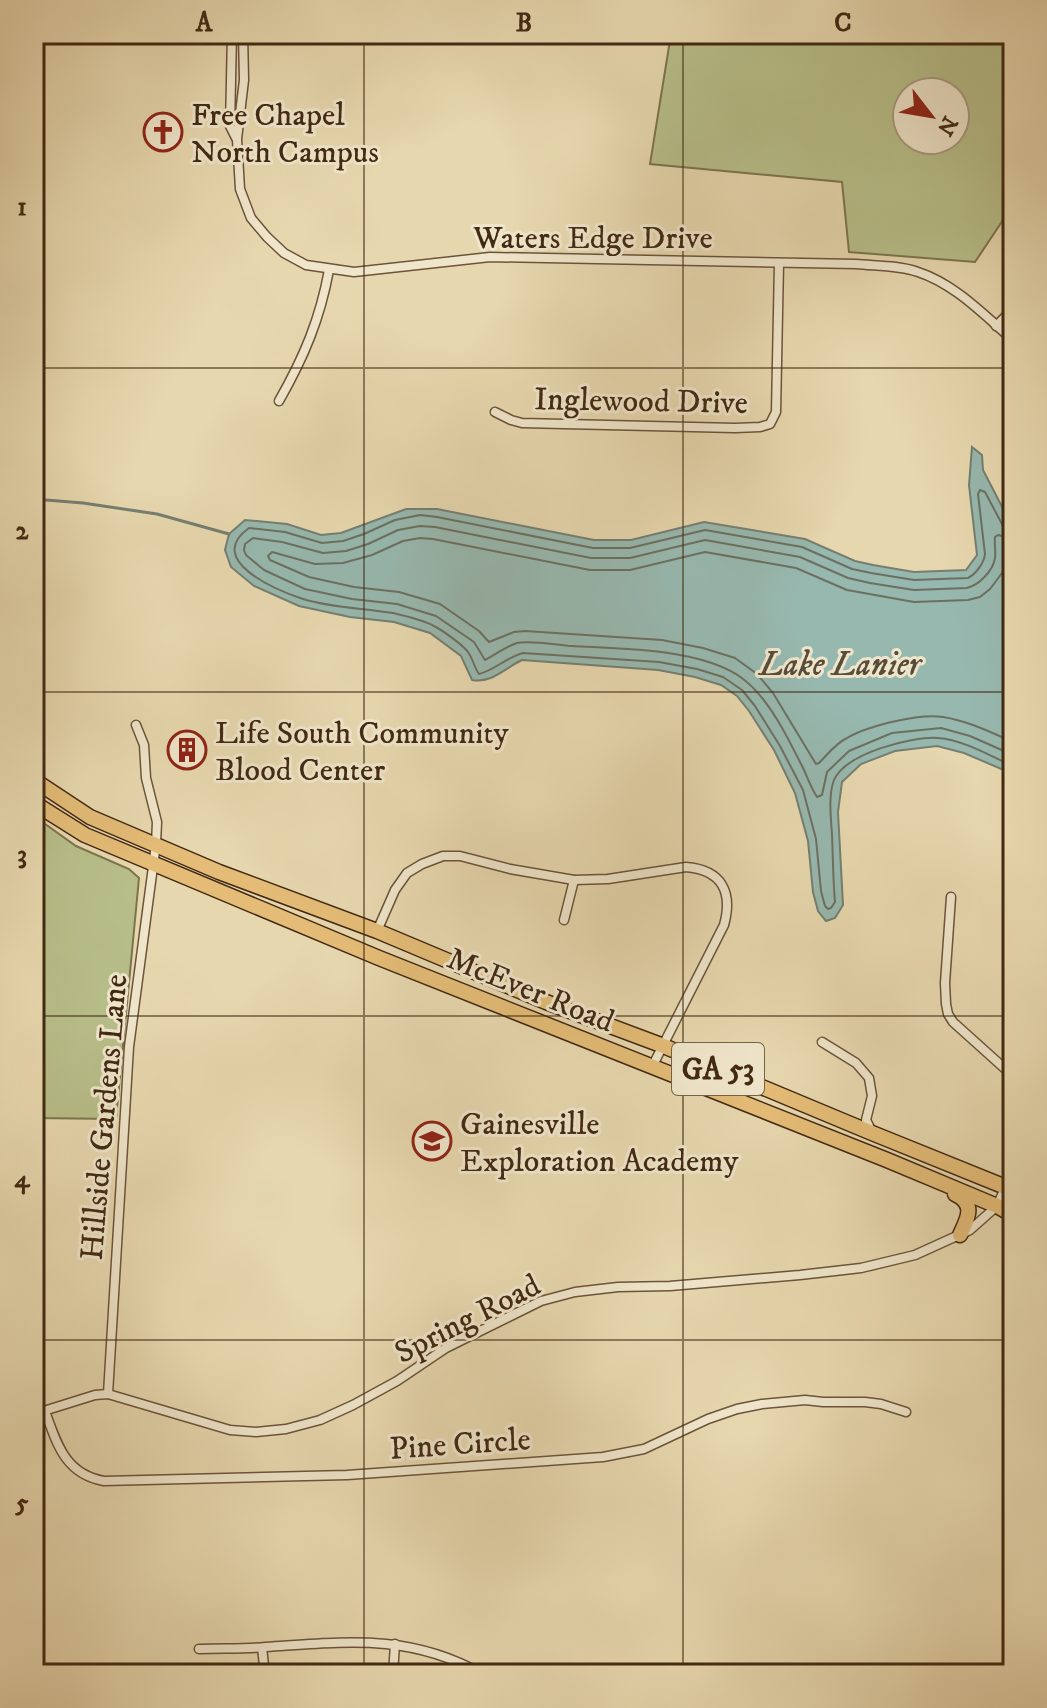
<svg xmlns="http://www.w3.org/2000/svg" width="1047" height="1708" viewBox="0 0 1047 1708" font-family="'IM FELL DW Pica',serif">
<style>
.green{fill:#b7be89;stroke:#7c744e;stroke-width:2;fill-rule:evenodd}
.water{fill:#97b8af;stroke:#757f71;stroke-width:2}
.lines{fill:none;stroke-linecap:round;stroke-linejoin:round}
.shore{stroke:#6c7061;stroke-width:2}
.stream{stroke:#757f71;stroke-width:3}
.street-casing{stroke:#6b543a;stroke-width:11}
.primary-casing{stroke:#422913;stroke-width:17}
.street{stroke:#efe5ca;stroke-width:8}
.primary{stroke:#e4bc77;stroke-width:14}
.grid{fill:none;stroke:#422913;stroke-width:2;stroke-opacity:0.55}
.labels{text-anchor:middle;stroke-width:6;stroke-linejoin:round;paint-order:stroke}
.shield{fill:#efe5ca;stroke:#76614a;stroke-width:2}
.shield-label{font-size:30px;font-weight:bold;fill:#422913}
.poi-label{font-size:32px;fill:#422913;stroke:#efe5ca;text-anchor:start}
.street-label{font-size:32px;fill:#422913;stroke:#efe5ca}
.water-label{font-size:34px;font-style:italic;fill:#574d3a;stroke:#efe5ca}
.neatline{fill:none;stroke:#422913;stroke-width:3}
.grid-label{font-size:26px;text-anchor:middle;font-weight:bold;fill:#422913}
</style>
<rect width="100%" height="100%" fill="#e7d7ae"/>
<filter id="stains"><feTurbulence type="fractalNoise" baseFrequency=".0025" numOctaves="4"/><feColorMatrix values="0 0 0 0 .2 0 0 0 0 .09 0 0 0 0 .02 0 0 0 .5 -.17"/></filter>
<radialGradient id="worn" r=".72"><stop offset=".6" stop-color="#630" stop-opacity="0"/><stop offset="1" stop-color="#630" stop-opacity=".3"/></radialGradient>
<g class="green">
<path d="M671 34H1013V205L975 262 849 252 842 182 650 164ZM907 92H955V140H907Z"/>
<path d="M34 816 76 846 129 869 139 878 116 1119 34 1118Z"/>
</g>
<path class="water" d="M972 447 982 455 983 470 1013 528V774L964 753 937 746 895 751 861 764 842 782 838 812 843 905 835 918 826 921 818 911 813 892 808 841 795 793 774 750 749 711 737 696 721 685 695 677 658 670 522 660C505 668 491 684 472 680L461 656 430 633 394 622 350 617 299 606 254 586 231 567 225 550 229 534 245 520 287 524 321 535 341 533 406 509H437L594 540H631L704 522 805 539 855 561 873 565 914 572 966 570 977 555 969 485Z"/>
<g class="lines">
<g class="shore">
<path d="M1013 529 1003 526 985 492 980 490 978 494 985 554C984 563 976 574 968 578L914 580 871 573 852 569 802 547 705 530 630 548H593L437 517 420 515 395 520 364 534 343 541 322 543 285 532 249 528C204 560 276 590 303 599 332 608 363 608 393 613 406 616 423 620 434 626 442 630 463 645 468 652 473 659 474 667 479 674 495 670 505 658 523 653L659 662 697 669 723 677 742 690 755 706 780 746 803 790 816 839 821 891 825 906 828 909 831 908 835 902C833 880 833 857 832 835 831 819 828 795 834 780 846 753 912 736 938 738 964 740 990 756 1013 766"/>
<path d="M1013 539 998 535 995 537C994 543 996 551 995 558 993 571 979 585 967 588L914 590 870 583 848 578 800 557 705 540 630 558H591L435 527 420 526 398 530 368 544 346 551 323 553 282 542 253 538 245 544 244 550 246 555 264 570 305 589 352 599 397 604 436 616 474 642 485 660C495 655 505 647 517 643 531 640 557 645 572 646 622 649 710 648 748 683 772 704 790 742 804 770 808 779 812 790 817 797L822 795 827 772 849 751 892 733 941 728 970 736 1013 755"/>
<path d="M1013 551 1008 553 1006 565 1002 573 990 589 980 597 968 600 914 602 847 590 796 568 705 552 630 570H590L433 539 420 538 403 541 372 555 343 563 315 564 272 552 268 556 270 560 309 577 354 587 399 592 440 604 479 631 489 642 514 632 525 631 662 640 703 648 735 658 757 674 773 693 816 764 819 763C828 754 836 743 847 738 867 726 920 713 943 717 968 721 990 732 1013 742"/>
</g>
<path class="stream" d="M34 499 83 503 157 514 229 534"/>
<defs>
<g id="street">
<path d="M232 34 230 126 236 138"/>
<path d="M243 34 244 80 237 139 240 189 251 218 267 237 284 253 306 265 354 272 490 257 856 264C876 266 898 265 918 272 955 284 984 315 1013 340"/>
<path d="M996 326 1013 309"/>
<path d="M279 401C304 357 320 319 329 270"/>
<path d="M495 412 511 420 522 423 735 428 760 427 770 424 776 412 779 263"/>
<path d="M951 897 945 983 946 1004 948 1014 953 1022 1013 1076"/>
<path d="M564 920 574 880"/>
<path d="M377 931 395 890 407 873 422 864 443 856H460L510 869 574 880 608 879 686 867C722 870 733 892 724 925L652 1067"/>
<path d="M822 1042 856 1063 869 1078 872 1096 866 1120 872 1132"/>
<path d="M108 1394 129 1047 156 844 157 822 146 778 144 745 136 725"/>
<path d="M45 1411C57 1444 65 1474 104 1481L347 1475 603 1457 644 1449 708 1419 737 1409 762 1404 805 1400 823 1402H865L881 1404 906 1412"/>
<path d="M34 1414 95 1395 108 1394 230 1430 256 1432 286 1429 320 1420 353 1405 397 1381 446 1348 541 1301 575 1292 618 1287 670 1286 800 1275 861 1268 915 1255 970 1230 997 1206 1006 1186 1013 1176"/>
<path d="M262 1648 265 1674"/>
<path d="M199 1649C221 1648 244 1649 266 1647 345 1642 409 1633 482 1674"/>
<path d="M393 1674 395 1644"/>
</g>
<g id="primary">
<path d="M34 39 37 34"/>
<path d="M34 780 90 817 219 872 377 931 546 1002 661 1045 872 1133 1013 1190"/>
<path d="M34 803 85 835 379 958 887 1160 997 1206 1013 1215"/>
<path d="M955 1194C976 1204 968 1218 960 1235"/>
</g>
</defs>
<use href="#street" class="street-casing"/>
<use href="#primary" class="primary-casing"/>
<use href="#street" class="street"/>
<use href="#primary" class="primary"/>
</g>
<path class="grid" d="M364 34V1674M683 34V1674M34 368H1013M34 692H1013M34 1016H1013M34 1340H1013"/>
<defs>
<symbol id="church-ring" viewBox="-11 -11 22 22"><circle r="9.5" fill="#efe5ca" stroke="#8f2418" stroke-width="1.5"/><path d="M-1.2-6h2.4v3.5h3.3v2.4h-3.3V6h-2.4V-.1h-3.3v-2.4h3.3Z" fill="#8f2418"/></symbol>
<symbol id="building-ring" viewBox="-11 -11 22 22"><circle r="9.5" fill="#efe5ca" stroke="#8f2418" stroke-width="1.5"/><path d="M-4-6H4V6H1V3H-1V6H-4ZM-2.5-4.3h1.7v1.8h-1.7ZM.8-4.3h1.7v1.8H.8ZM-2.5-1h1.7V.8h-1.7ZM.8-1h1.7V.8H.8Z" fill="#8f2418"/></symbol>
<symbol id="school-ring" viewBox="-11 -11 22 22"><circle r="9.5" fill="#efe5ca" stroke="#8f2418" stroke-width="1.5"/><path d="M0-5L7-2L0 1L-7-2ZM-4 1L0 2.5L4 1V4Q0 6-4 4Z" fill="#8f2418"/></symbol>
</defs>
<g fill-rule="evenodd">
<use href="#church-ring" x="141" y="110" width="44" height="44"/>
<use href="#building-ring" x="165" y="728" width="44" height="44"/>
<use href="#school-ring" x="410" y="1119" width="44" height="44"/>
</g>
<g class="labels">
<rect class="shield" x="672" y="1043" width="92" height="52" rx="6"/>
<g class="shield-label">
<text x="718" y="1079">GA 53</text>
</g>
<g class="poi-label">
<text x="191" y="125">Free Chapel<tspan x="191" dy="37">North Campus</tspan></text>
<text x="215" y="743">Life South Community<tspan x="215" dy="37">Blood Center</tspan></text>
<text x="460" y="1134">Gainesville<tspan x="460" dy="37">Exploration Academy</tspan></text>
</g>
<g class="street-label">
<text x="593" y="248">Waters Edge Drive</text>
<text transform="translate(641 400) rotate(1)" y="11">Inglewood Drive</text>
<text transform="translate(531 989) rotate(22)" y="11">McEver Road</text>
<text transform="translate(103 1117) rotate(-85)" y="11">Hillside Gardens Lane</text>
<text transform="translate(467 1318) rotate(-27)" y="11">Spring Road</text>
<text transform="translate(460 1443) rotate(-4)" y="11">Pine Circle</text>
</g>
<g class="water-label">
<text x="840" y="675">Lake Lanier</text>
</g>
</g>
<rect width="1047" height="1708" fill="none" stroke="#e7d7ae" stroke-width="88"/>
<g transform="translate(931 116) rotate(121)"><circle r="38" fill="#efe5ca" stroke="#aa9a81" stroke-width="2"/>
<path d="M0-6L14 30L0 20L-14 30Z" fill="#8f2418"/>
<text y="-12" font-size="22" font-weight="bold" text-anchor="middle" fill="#422913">N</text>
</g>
<rect x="44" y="44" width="959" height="1620" class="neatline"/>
<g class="grid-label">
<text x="204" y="31">A</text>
<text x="524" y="31">B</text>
<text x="843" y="31">C</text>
<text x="22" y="215">1</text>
<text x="22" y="539">2</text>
<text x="22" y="863">3</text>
<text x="22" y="1187">4</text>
<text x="22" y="1511">5</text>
</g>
<rect width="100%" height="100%" filter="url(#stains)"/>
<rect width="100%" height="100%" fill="url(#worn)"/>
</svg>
